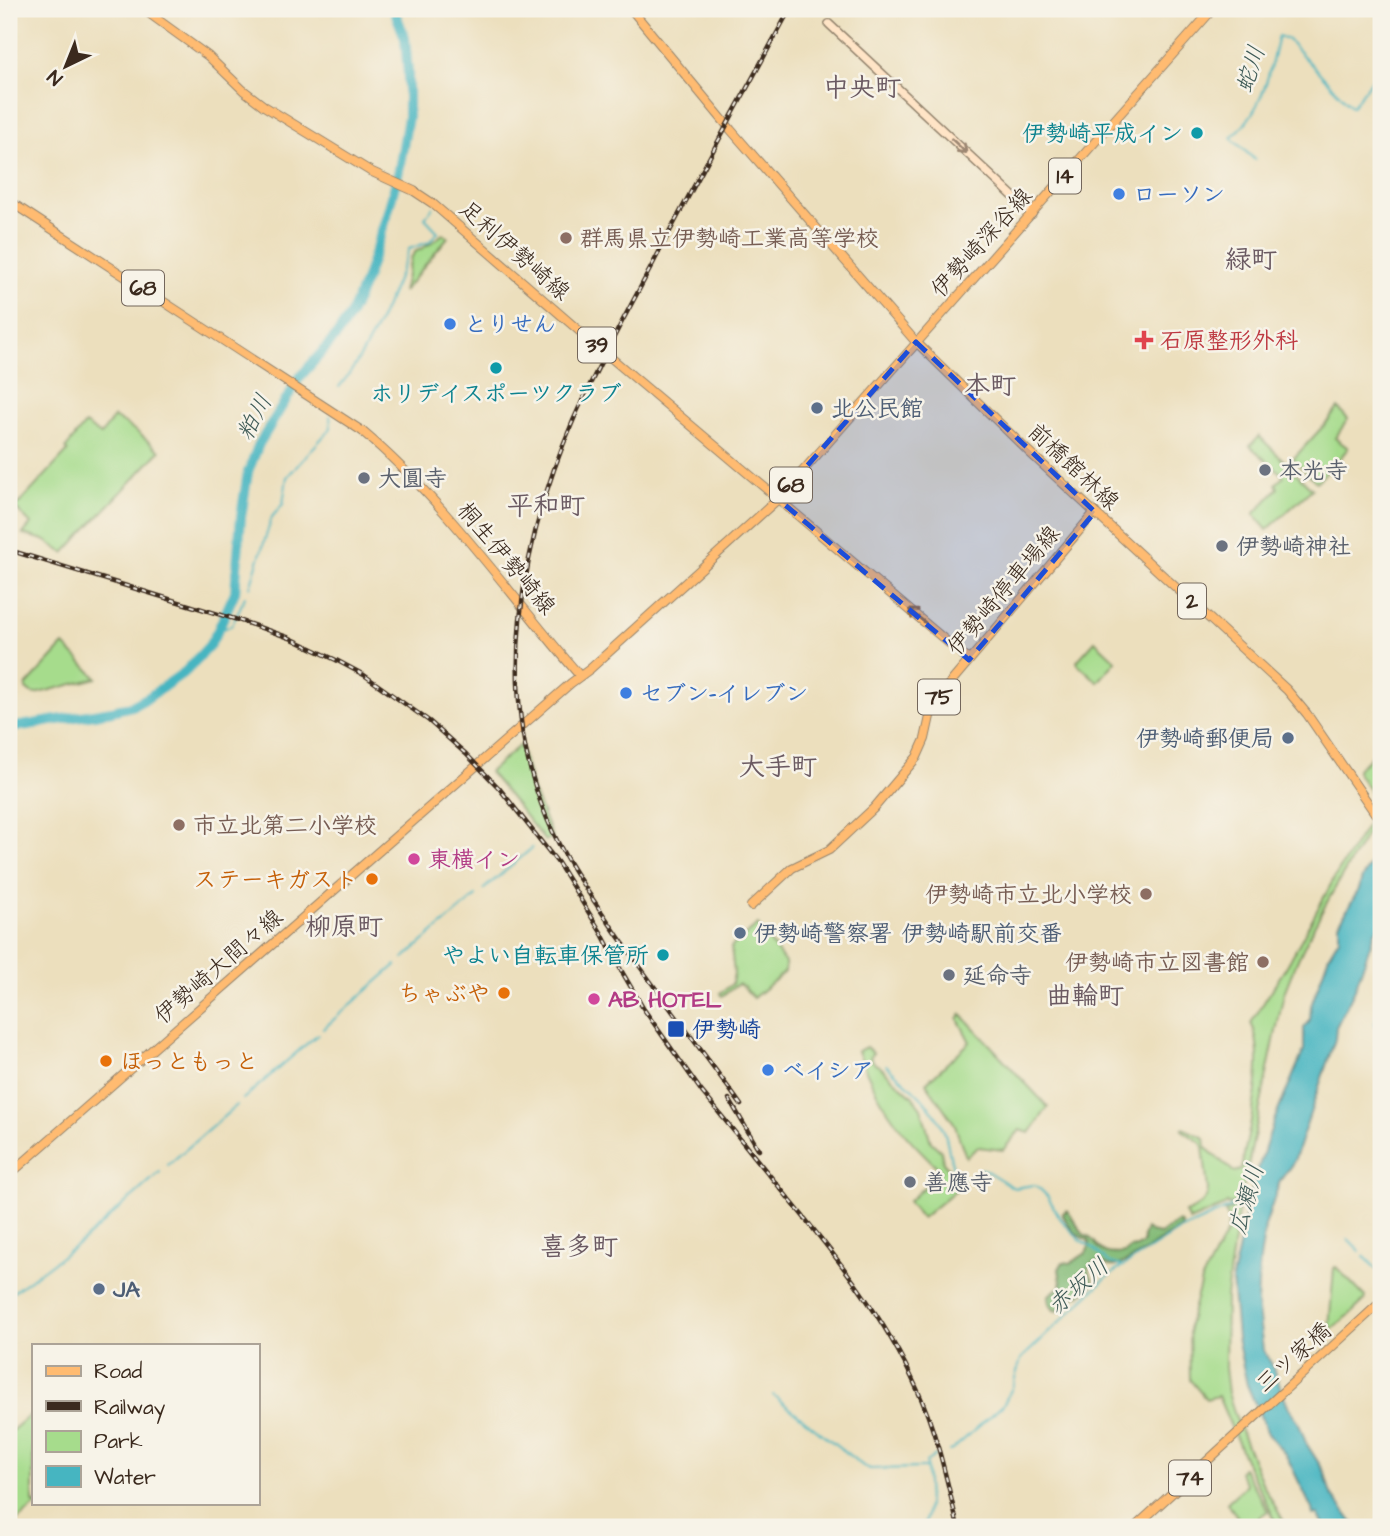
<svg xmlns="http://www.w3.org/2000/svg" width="1390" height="1536" viewBox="0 0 1390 1536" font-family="'Architects Daughter','Klee One',sans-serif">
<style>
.green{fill:#a6dc8c;stroke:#708355;stroke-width:2}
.forest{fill:#84bc78;stroke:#60734b;stroke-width:2}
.water{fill:#46b5c1;stroke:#407070;stroke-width:2}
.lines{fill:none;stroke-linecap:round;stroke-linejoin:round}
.stream{stroke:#46b5c1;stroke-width:2}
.river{stroke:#46b5c1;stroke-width:10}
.secondary-casing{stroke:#94846e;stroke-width:10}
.primary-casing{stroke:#94846e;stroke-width:10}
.trunk-casing{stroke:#94846e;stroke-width:10}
.secondary{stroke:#ffe4c6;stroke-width:7}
.primary{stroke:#ffbb71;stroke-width:8}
.trunk{stroke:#ffbb71;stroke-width:8}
.rail-casing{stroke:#3b2a1e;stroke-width:4.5}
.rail{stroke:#f7f3e8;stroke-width:2;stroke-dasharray:5;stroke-linecap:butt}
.oneway{stroke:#9d8772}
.oneway2{stroke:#936b43}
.marked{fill:#1d4ed8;fill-opacity:0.2;stroke:#1d4ed8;stroke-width:5;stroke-dasharray:14 9;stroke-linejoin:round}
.culture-dot{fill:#0f9aa8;stroke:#f7f3e8;stroke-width:2.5}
.shop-dot{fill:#3f7fe0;stroke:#f7f3e8;stroke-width:2.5}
.education-dot{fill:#8d6e63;stroke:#f7f3e8;stroke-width:2.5}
.health-dot{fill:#e0444e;stroke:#f7f3e8;stroke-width:2.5}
.service-dot{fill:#5c6f8a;stroke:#f7f3e8;stroke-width:2.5}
.worship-dot{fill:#6b7280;stroke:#f7f3e8;stroke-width:2.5}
.hotel-dot{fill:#d1479c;stroke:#f7f3e8;stroke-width:2.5}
.food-dot{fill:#e8710a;stroke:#f7f3e8;stroke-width:2.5}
.transit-dot{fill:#1a4fb4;stroke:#f7f3e8;stroke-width:2.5}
.labels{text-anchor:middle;stroke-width:5;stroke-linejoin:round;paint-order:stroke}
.shield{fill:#f7f3e8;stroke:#73665b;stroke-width:2}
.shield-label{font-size:21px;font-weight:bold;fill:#3b2a1e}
.culture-label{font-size:23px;font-weight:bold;fill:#0d838f;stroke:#f7f3e8;text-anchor:end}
.shop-label{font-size:23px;font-weight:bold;fill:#366cbe;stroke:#f7f3e8;text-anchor:start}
.education-label{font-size:23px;font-weight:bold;fill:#785e54;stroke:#f7f3e8;text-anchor:start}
.street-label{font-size:23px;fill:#3b2a1e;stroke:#f7f3e8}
.health-label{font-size:23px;font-weight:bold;fill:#be3a42;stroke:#f7f3e8;text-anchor:start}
.service-label{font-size:23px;font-weight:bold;fill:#4e5e75;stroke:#f7f3e8;text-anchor:start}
.worship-label{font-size:23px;font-weight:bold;fill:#5b616d;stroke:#f7f3e8;text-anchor:start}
.hotel-label{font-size:23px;font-weight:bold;fill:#b23c85;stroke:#f7f3e8;text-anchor:start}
.food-label{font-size:23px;font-weight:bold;fill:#c56008;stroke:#f7f3e8;text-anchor:end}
.transit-label{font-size:23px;font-weight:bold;fill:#164399;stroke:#f7f3e8;text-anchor:start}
.water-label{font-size:24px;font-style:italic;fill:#3f5b57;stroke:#f7f3e8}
.quarter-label{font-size:26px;font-weight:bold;fill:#6b5a62;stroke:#f7f3e8}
</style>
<rect width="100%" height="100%" fill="#f7f3e8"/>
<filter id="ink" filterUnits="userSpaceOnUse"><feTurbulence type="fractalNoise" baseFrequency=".0143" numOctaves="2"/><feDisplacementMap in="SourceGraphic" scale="14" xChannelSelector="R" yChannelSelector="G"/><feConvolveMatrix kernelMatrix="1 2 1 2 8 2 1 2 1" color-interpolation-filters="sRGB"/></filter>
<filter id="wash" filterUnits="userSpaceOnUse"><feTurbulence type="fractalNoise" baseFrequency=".00686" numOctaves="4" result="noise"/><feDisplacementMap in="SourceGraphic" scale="28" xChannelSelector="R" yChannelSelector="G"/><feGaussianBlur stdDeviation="1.57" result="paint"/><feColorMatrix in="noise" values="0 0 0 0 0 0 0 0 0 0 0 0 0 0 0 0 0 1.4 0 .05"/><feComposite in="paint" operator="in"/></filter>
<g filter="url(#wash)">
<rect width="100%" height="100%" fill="#ecdfbd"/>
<g class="green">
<path d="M443 234 448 237 403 292 411 258 415 252 430 244Z"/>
<path d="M1338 408 1348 419 1335 438 1348 448 1334 466 1316 482 1293 459 1327 422Z"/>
<path d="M114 417 136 431 160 451 64 553 44 540 23 534 31 524 15 508 68 451 66 448 85 424 101 435Z"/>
<path d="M1259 436 1312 489 1267 530 1254 514 1278 488 1276 484 1284 476 1250 446Z"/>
<path d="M1095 641 1116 661 1098 682 1078 664 1077 661Z"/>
<path d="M64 645 97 678 35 694 31 693 26 689V686Z"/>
<path d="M520 745 533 791 552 837 545 841 514 802 489 772Z"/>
<path d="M1375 750 1381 755V807L1357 772V769L1369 759Z"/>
<path d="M1369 822 1372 825C1340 879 1306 934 1284 993L1241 1199 1229 1205 1227 1203 1224 1206 1189 1221 1185 1213C1196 1209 1207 1203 1208 1190L1203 1147 1201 1143 1182 1130 1183 1128 1205 1138 1206 1148 1234 1172 1241 1170C1248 1133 1269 1056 1251 1023L1288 964 1336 875Z"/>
<path d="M758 925 785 963V972L753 998 744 987 738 984 722 996 720 993 732 984 734 973 731 947Z"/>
<path d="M961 1014 1048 1107 1030 1133 1020 1130 1003 1150 978 1147 966 1157 954 1123 926 1083 970 1042 958 1019Z"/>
<path d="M866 1047 873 1053 870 1057 876 1065H878L912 1096 921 1108 931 1142 941 1151 943 1162 963 1184 922 1218 908 1202 941 1171C928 1158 914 1145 902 1130 884 1107 868 1079 858 1051Z"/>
<path d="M1239 1206 1226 1296 1225 1368 1228 1393 1238 1424 1263 1485 1287 1527H1279L1250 1471 1218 1396 1206 1399 1190 1380 1189 1325 1201 1281 1227 1232 1229 1219 1225 1212Z"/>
<path d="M1336 1267 1365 1297V1300L1347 1317 1331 1329 1329 1327 1334 1268Z"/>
<path d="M30 1415 33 1419V1503H39L9 1527V1433Z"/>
<path d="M1243 1468 1268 1511 1259 1517V1527H1239L1234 1521 1237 1516 1227 1503C1233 1496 1240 1492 1246 1484L1239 1472Z"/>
</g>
<path class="forest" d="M1067 1210 1084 1235C1102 1240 1093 1258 1125 1253L1130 1248 1137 1247 1143 1243V1237L1146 1229 1150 1232 1160 1234 1178 1222 1182 1224 1181 1228C1165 1236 1130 1264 1115 1266 1109 1267 1104 1264 1099 1261L1092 1263 1088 1268 1093 1281C1084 1297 1079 1295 1064 1301L1058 1311 1054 1310 1049 1303 1048 1296 1057 1289 1062 1288 1059 1269 1063 1262 1071 1263 1086 1253 1090 1245 1088 1240C1076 1237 1068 1224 1062 1214Z"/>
<path class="water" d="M1381 846V925L1375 931 1355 989 1336 1027 1335 1039 1294 1161 1280 1181 1265 1226 1259 1267 1257 1303 1263 1350 1271 1363 1289 1408 1298 1421 1306 1443 1325 1473 1330 1492 1356 1527H1325L1318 1514 1313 1515 1312 1509 1286 1455 1268 1434 1247 1385 1237 1338 1232 1279 1247 1210 1250 1205 1252 1188 1273 1123 1304 1050V1028L1310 1021 1311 1006 1329 955 1339 938V924L1359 889 1362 878Z"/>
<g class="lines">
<g class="stream">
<path d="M1255 160 1231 138C1237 132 1243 127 1247 121 1266 96 1271 65 1278 36L1287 39 1352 107 1373 78 1381 71"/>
<path d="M339 387C364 357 380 321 395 285 400 273 405 261 409 249L429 242 438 232 425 218 433 207"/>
<path d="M250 587 272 517 283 504 287 477 331 428 330 416"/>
<path d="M217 632 232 625 245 597"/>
<path d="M484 889 532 848"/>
<path d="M404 958 476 896"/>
<path d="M1378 1014 1375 1024 1381 1030"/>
<path d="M323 1029 396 965"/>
<path d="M886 1065C908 1085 932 1103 944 1131 949 1142 949 1164 956 1173 964 1183 972 1174 980 1169L985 1170 1014 1188 1034 1185 1039 1188 1048 1197 1060 1218 1080 1240 1093 1248 1108 1262 1121 1266"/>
<path d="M243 1099 318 1034"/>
<path d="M168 1165 237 1105"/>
<path d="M1348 1239 1360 1251"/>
<path d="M1364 1256 1381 1274"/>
<path d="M9 1295 84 1240 160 1172"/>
<path d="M773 1395 863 1466 870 1469 925 1468"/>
<path d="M949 1451 952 1450 1003 1405 1012 1388 1021 1359 1108 1276 1180 1230 1251 1198"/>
<path d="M924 1527 928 1504 926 1462 936 1455"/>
</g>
<path class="river" d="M9 728 112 711 132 706 149 697 186 671 209 646 217 632 235 592 241 517 248 472 259 444 300 377 337 335 350 315 366 279 387 215 399 170 408 117V74L405 38 394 9"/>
</g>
</g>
<g filter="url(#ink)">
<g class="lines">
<defs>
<path id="secondary" d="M829 24 1032 214"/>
<g id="primary">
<path d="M143 9 208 56 243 90 264 106 370 171 414 191 432 203 584 335 969 660"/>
<path d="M631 9 731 130 916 342 1028 451 1287 690 1307 714 1381 822"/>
<path d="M9 201 362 431C446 502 508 593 580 676"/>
<path d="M751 906 792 868 829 850 874 808 917 757 925 739 931 712 940 695 1095 512"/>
<path d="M9 1175 571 683 590 669 778 499 1213 9"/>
<path d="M1135 1527 1381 1302"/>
</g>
<path id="trunk" d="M9 15 14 9"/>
</defs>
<use href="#secondary" class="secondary-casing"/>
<use href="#primary" class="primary-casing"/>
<use href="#trunk" class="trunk-casing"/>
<use href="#secondary" class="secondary"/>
<use href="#primary" class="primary"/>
<use href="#trunk" class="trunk"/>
<defs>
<g id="rail">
<path d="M9 550 241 621 290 638 336 660 364 675 429 721 466 754 499 788 558 863 602 934 621 970 643 1008 702 1092C727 1122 751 1153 776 1183 829 1248 883 1312 917 1389 937 1433 947 1481 958 1527"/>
<path d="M729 1099 759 1150"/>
<path d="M741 1105C700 1048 658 993 618 936 593 899 565 862 548 821 493 694 520 544 573 421 598 363 630 308 659 252 702 170 746 90 790 9"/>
</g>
</defs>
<use href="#rail" class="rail-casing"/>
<use href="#rail" class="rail"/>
</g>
<defs><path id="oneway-shaft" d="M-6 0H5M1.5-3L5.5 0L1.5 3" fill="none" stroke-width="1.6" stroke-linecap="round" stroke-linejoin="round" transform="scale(1.75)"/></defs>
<use class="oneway" href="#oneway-shaft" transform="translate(959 146) rotate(43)"/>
<use class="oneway2" href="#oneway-shaft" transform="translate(917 616) rotate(-141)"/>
</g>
<path class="marked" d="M916 342 1095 512 969 660 778 499Z"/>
<g class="culture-dot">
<circle cx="1197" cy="133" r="7"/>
<circle cx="496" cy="368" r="7"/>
<circle cx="663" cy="955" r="7"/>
</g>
<g class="shop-dot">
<circle cx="1119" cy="194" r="7"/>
<circle cx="450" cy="324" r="7"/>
<circle cx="626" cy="693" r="7"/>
<circle cx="768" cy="1070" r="7"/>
</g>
<g class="education-dot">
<circle cx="566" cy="238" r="7"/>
<circle cx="179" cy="825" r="7"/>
<circle cx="1146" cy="894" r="7"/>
<circle cx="1263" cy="962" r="7"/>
</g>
<path class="health-dot" d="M1140.5 329.5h7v7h7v7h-7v7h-7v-7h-7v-7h7z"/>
<g class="service-dot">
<circle cx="817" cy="408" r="7"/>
<circle cx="1288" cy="738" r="7"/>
<circle cx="740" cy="933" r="7"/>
<circle cx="99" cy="1289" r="7"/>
</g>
<g class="worship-dot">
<circle cx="1265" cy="470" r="7"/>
<circle cx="364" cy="478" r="7"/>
<circle cx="1222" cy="546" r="7"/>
<circle cx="949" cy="975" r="7"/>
<circle cx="910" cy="1182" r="7"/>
</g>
<g class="hotel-dot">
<circle cx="414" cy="859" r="7"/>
<circle cx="594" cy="999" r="7"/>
</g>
<g class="food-dot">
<circle cx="372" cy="879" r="7"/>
<circle cx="504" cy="993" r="7"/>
<circle cx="106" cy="1061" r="7"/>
</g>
<rect class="transit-dot" x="667" y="1020" width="18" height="18" rx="3.5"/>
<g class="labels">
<g class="shield">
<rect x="1049" y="158.5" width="32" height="35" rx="5"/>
<rect x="122" y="270.5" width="42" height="35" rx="5"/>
<rect x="578" y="327.5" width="38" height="35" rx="5"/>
<rect x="770" y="467.5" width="42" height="35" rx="5"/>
<rect x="1178" y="583.5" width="28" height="35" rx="5"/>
<rect x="918" y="679.5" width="42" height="35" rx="5"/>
<rect x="1169" y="1460.5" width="42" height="35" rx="5"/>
</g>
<g class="shield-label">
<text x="1065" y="183">14</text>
<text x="143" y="295">68</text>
<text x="597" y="352">39</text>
<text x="791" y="492">68</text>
<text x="1192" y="608">2</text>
<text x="939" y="704">75</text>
<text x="1190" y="1485">74</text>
</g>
<g class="culture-label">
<text x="1183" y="141">伊勢崎平成イン</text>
<text x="496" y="401" text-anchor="middle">ホリデイスポーツクラブ</text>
<text x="649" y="963">やよい自転車保管所</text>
</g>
<g class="shop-label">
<text x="1133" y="202">ローソン</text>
<text x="464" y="332">とりせん</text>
<text x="640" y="701">セブン-イレブン</text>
<text x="782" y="1078">ベイシア</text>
</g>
<g class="education-label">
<text x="580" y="246">群馬県立伊勢崎工業高等学校</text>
<text x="193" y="833">市立北第二小学校</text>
<text x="1132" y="902" text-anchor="end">伊勢崎市立北小学校</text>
<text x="1249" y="970" text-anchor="end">伊勢崎市立図書館</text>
</g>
<g class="street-label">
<text transform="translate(981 242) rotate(-48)" y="8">伊勢崎深谷線</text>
<text transform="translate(515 250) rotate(41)" y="8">足利伊勢崎線</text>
<text transform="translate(1074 466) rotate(43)" y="8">前橋館林線</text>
<text transform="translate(507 558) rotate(50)" y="8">桐生伊勢崎線</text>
<text transform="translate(1003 590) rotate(-50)" y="8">伊勢崎停車場線</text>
<text transform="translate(218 966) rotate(-41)" y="8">伊勢崎大間々線</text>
<text transform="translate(1293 1357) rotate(-42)" y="8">三ツ家橋</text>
</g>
<g class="health-label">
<text x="1160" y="348">石原整形外科</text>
</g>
<g class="service-label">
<text x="831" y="416">北公民館</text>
<text x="1274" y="746" text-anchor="end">伊勢崎郵便局</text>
<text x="754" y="941">伊勢崎警察署 伊勢崎駅前交番</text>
<text x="113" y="1297">JA</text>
</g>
<g class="worship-label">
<text x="1279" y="478">本光寺</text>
<text x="378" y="486">大圓寺</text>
<text x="1236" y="554">伊勢崎神社</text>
<text x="963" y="983">延命寺</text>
<text x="924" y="1190">善應寺</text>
</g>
<g class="hotel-label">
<text x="428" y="867">東横イン</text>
<text x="608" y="1007">AB HOTEL</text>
</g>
<g class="food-label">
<text x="358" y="887">ステーキガスト</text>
<text x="490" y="1001">ちゃぶや</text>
<text x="120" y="1069" text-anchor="start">ほっともっと</text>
</g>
<g class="transit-label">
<text x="692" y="1037">伊勢崎</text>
</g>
<g class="water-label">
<text transform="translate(1250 69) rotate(-72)" y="8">蛇川</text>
<text transform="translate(254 417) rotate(-62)" y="8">粕川</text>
<text transform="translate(1246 1199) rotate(-74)" y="8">広瀬川</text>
<text transform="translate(1078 1286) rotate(-41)" y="8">赤坂川</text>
</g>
<g class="quarter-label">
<text x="862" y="96">中央町</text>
<text x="1251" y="268">緑町</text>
<text x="990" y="394">本町</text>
<text x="546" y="514">平和町</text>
<text x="778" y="775">大手町</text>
<text x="344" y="935">柳原町</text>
<text x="1085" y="1004">曲輪町</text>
<text x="579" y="1255">喜多町</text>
</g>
</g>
<rect width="1390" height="1536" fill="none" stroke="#f7f3e8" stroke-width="35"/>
<rect x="32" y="1344" width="228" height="161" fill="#f7f3e8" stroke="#aca397" stroke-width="2"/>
<rect x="46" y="1366" width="35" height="10" fill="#ffbb71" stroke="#aca397" stroke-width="2"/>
<text x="94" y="1378" font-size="21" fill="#3b2a1e">Road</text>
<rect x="46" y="1401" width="35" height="10" fill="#3b2a1e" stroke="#aca397" stroke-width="2"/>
<text x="94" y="1414" font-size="21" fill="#3b2a1e">Railway</text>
<rect x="46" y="1431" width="35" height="21" fill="#a6dc8c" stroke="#aca397" stroke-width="2"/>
<text x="94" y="1448" font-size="21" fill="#3b2a1e">Park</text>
<rect x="46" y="1466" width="35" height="21" fill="#46b5c1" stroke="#aca397" stroke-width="2"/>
<text x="94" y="1484" font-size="21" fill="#3b2a1e">Water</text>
<g transform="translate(66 66) rotate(223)" stroke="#f7f3e8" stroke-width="5" paint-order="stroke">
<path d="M0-5L12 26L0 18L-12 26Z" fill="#3b2a1e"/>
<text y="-10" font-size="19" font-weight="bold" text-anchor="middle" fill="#3b2a1e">N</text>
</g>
</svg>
